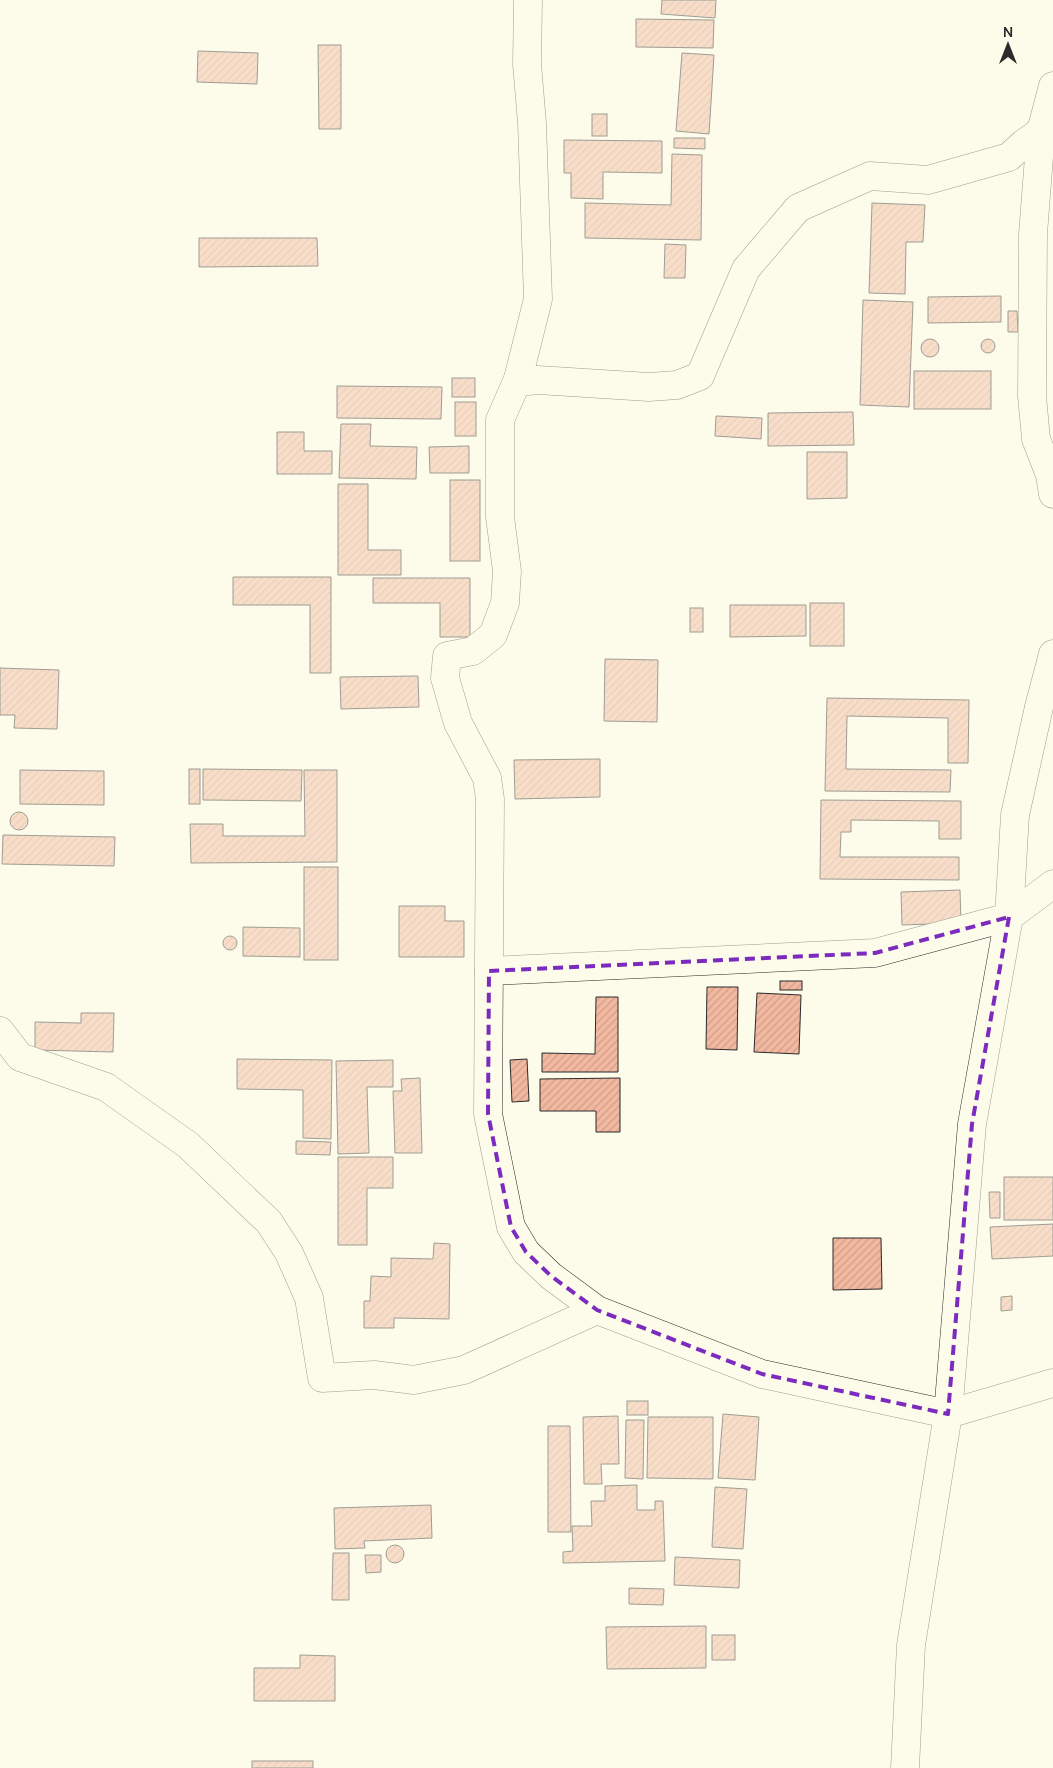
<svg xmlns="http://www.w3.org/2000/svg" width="1053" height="1768" viewBox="0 0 1053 1768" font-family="Manrope,sans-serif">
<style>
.building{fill:url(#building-hatch);stroke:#2b2b2b}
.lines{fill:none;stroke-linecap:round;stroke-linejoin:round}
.minor-casing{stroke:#2b2b2b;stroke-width:29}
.minor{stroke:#fdfbea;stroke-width:28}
.marked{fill:none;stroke:#7b2cbf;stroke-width:4;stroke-dasharray:10 6;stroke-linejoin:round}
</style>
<defs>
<pattern id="building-hatch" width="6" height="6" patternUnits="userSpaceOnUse" patternTransform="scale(1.25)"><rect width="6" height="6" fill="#f2b8a0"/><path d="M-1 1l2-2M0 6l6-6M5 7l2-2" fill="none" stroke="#d09e8a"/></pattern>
</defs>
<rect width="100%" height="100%" fill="#fdfbea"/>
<g class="building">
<path d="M662 0H716L715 18 661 14Z"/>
<path d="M636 19 714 20 713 48 636 47Z"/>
<path d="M318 45H341V129H319Z"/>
<path d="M198 51 258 53 257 84 197 82Z"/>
<path d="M682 53 714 55 709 134 676 131Z"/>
<rect x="592" y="114" width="15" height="22"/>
<path d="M674 138H705V149L674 148Z"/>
<path d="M564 140 662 141V173L603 172V199L571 198V173H564Z"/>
<path d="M672 154 702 155 701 240 585 238V203L671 205Z"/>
<path d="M872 203 925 205 923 242H906L905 294 869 293Z"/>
<path d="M199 238H317L318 266 199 267Z"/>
<path d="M665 244 686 245 685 278H664Z"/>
<path d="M1001 296V322L928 323V297Z"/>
<path d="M863 300 913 302 909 407 860 405Z"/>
<path d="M1008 311H1017L1018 332H1008Z"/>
<circle cx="930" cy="348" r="9"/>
<circle cx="988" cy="346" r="7"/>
<rect x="914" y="371" width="77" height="38"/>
<rect x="452" y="378" width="23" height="19"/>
<path d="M337 386 442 387 441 419 337 418Z"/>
<rect x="455" y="402" width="21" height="34"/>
<path d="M853 412 854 445 768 446V413Z"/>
<path d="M716 416 762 418 761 439 715 436Z"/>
<path d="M341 424H371L370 446 417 447 416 479 339 478Z"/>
<path d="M277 432H304V451H332V474H277Z"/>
<path d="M469 446V473H430L429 447Z"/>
<path d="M807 452H847V498L807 499Z"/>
<rect x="450" y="480" width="30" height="81"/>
<path d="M338 484H368V550H401V575H338Z"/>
<path d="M233 577H331V673H310V605H233Z"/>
<path d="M373 578H470V637H440V603H373Z"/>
<rect x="810" y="603" width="34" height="43"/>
<path d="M730 605H806V636L730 637Z"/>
<rect x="690" y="608" width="13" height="24"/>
<path d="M605 659 658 660 657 722 604 721Z"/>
<path d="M0 668 59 670 57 729 14 728 15 715H0Z"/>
<path d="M418 676 419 707 341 709 340 677Z"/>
<path d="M827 698 969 700 968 763H948V718L847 716 846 769 951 770 950 792 825 791Z"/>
<path d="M600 759V797L515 799 514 760Z"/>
<rect x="189" y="769" width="11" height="35"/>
<path d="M203 769 302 770 301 801 203 800Z"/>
<path d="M20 770 104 771V805L20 804Z"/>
<path d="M304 770H337V862L191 863 190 824H223V836H305Z"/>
<path d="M821 800 961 801V839H939V821L851 820V832H841L840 857H959V880L820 879Z"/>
<circle cx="19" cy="821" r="9"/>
<path d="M3 835 115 837 114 866 2 864Z"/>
<rect x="304" y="867" width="34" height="93"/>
<path d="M960 890 961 923 902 925 901 892Z"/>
<path d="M399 906H445V921H464V957H399Z"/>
<path d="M243 927 300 928V957L243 956Z"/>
<circle cx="230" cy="943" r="7"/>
<rect x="780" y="981" width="22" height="9"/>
<path d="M707 987H738L737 1050 706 1049Z"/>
<path d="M757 993 801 995 799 1054 754 1052Z"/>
<path d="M596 997H618V1072H542V1053L595 1054Z"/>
<path d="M81 1013H114L113 1052 35 1050V1022L81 1023Z"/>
<path d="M237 1059 332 1060 331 1139 303 1138V1090L237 1089Z"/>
<path d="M527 1059 529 1101 512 1102 510 1060Z"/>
<path d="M393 1060V1087H367L369 1153 338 1154 336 1061Z"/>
<path d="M420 1078 422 1153H395L393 1091H402L401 1079Z"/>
<path d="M620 1078V1132H596V1111H540V1079Z"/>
<path d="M296 1141 331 1142 330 1155 296 1154Z"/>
<path d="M338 1157H393V1188H367V1245H338Z"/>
<rect x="1004" y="1177" width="49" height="43"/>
<path d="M989 1192H1000V1218H990Z"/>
<path d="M1053 1224V1256L992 1259 990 1227Z"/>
<path d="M833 1238H881L882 1289 833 1290Z"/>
<path d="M434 1243 450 1244 449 1319 394 1318V1328H364V1301H370L371 1276 391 1277V1258L433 1259Z"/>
<path d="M1012 1296V1310L1001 1311V1297Z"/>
<rect x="627" y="1401" width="21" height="14"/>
<path d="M723 1414 759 1417 755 1480 718 1478Z"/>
<path d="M618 1416 619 1464H601L602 1484H584L583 1417Z"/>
<path d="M648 1417H713V1479L647 1478Z"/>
<path d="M626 1420H644L643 1479 625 1478Z"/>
<path d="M548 1426H570L571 1532H548Z"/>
<path d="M637 1485V1510H655V1501H663L665 1561 563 1563V1552L573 1551 572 1526H592L591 1501H605V1486Z"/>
<path d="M715 1487 747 1489 743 1549 712 1547Z"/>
<path d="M431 1505 432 1538 364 1541 365 1548 335 1549 334 1508Z"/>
<circle cx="395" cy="1554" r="9"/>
<path d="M333 1553H349V1600H332Z"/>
<path d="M365 1555H381V1572L366 1573Z"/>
<path d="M675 1557 740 1560 739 1588 674 1585Z"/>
<path d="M629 1588 664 1589 663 1605 629 1604Z"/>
<path d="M706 1626V1668L607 1669 606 1627Z"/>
<rect x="712" y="1635" width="23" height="25"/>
<path d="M300 1655 335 1656V1701H254V1668H300Z"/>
<rect x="252" y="1761" width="61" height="7"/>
</g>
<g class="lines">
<defs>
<g id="minor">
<path d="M1053 86 1041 131 1033 234 1032 396 1036 439 1050 475 1053 494"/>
<path d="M1041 131 1023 144 1009 157 928 180 870 176 798 208 746 269 700 376 677 385 649 387 538 380 528 381 518 379 500 420V517L507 571 505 603 493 635 473 651 447 656 445 678 458 723 487 778 490 799 488 1114 511 1227 526 1252 551 1276 597 1310 762 1374 948 1414 1053 1383"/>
<path d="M518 379 538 299 532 123 527 64 528 0"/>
<path d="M489 971 875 953 1009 917 1053 884"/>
<path d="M0 1031 20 1057 106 1087 188 1145 269 1222 289 1253 309 1298 322 1378 374 1375 414 1380 464 1370 597 1310"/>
<path d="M905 1768 911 1645 948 1414 972 1124 1009 917 1015 815 1039 707 1053 654"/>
</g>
</defs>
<use href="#minor" class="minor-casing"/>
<use href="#minor" class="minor"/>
</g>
<path d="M0 0H1053V1768H0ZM1009 917 972 1124 948 1414 762 1374 597 1310 551 1276 526 1252 511 1227 488 1114 489 971 875 953Z" fill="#fdfbea" fill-opacity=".55" fill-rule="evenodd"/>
<path class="marked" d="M1009 917 972 1124 948 1414 762 1374 597 1310 551 1276 526 1252 511 1227 488 1114 489 971 875 953Z"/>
<g transform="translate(1008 45)" stroke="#fdfbea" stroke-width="4" paint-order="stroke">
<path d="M0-4L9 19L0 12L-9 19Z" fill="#2b2b2b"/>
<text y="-8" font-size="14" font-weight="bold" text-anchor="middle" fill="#2b2b2b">N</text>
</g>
</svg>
